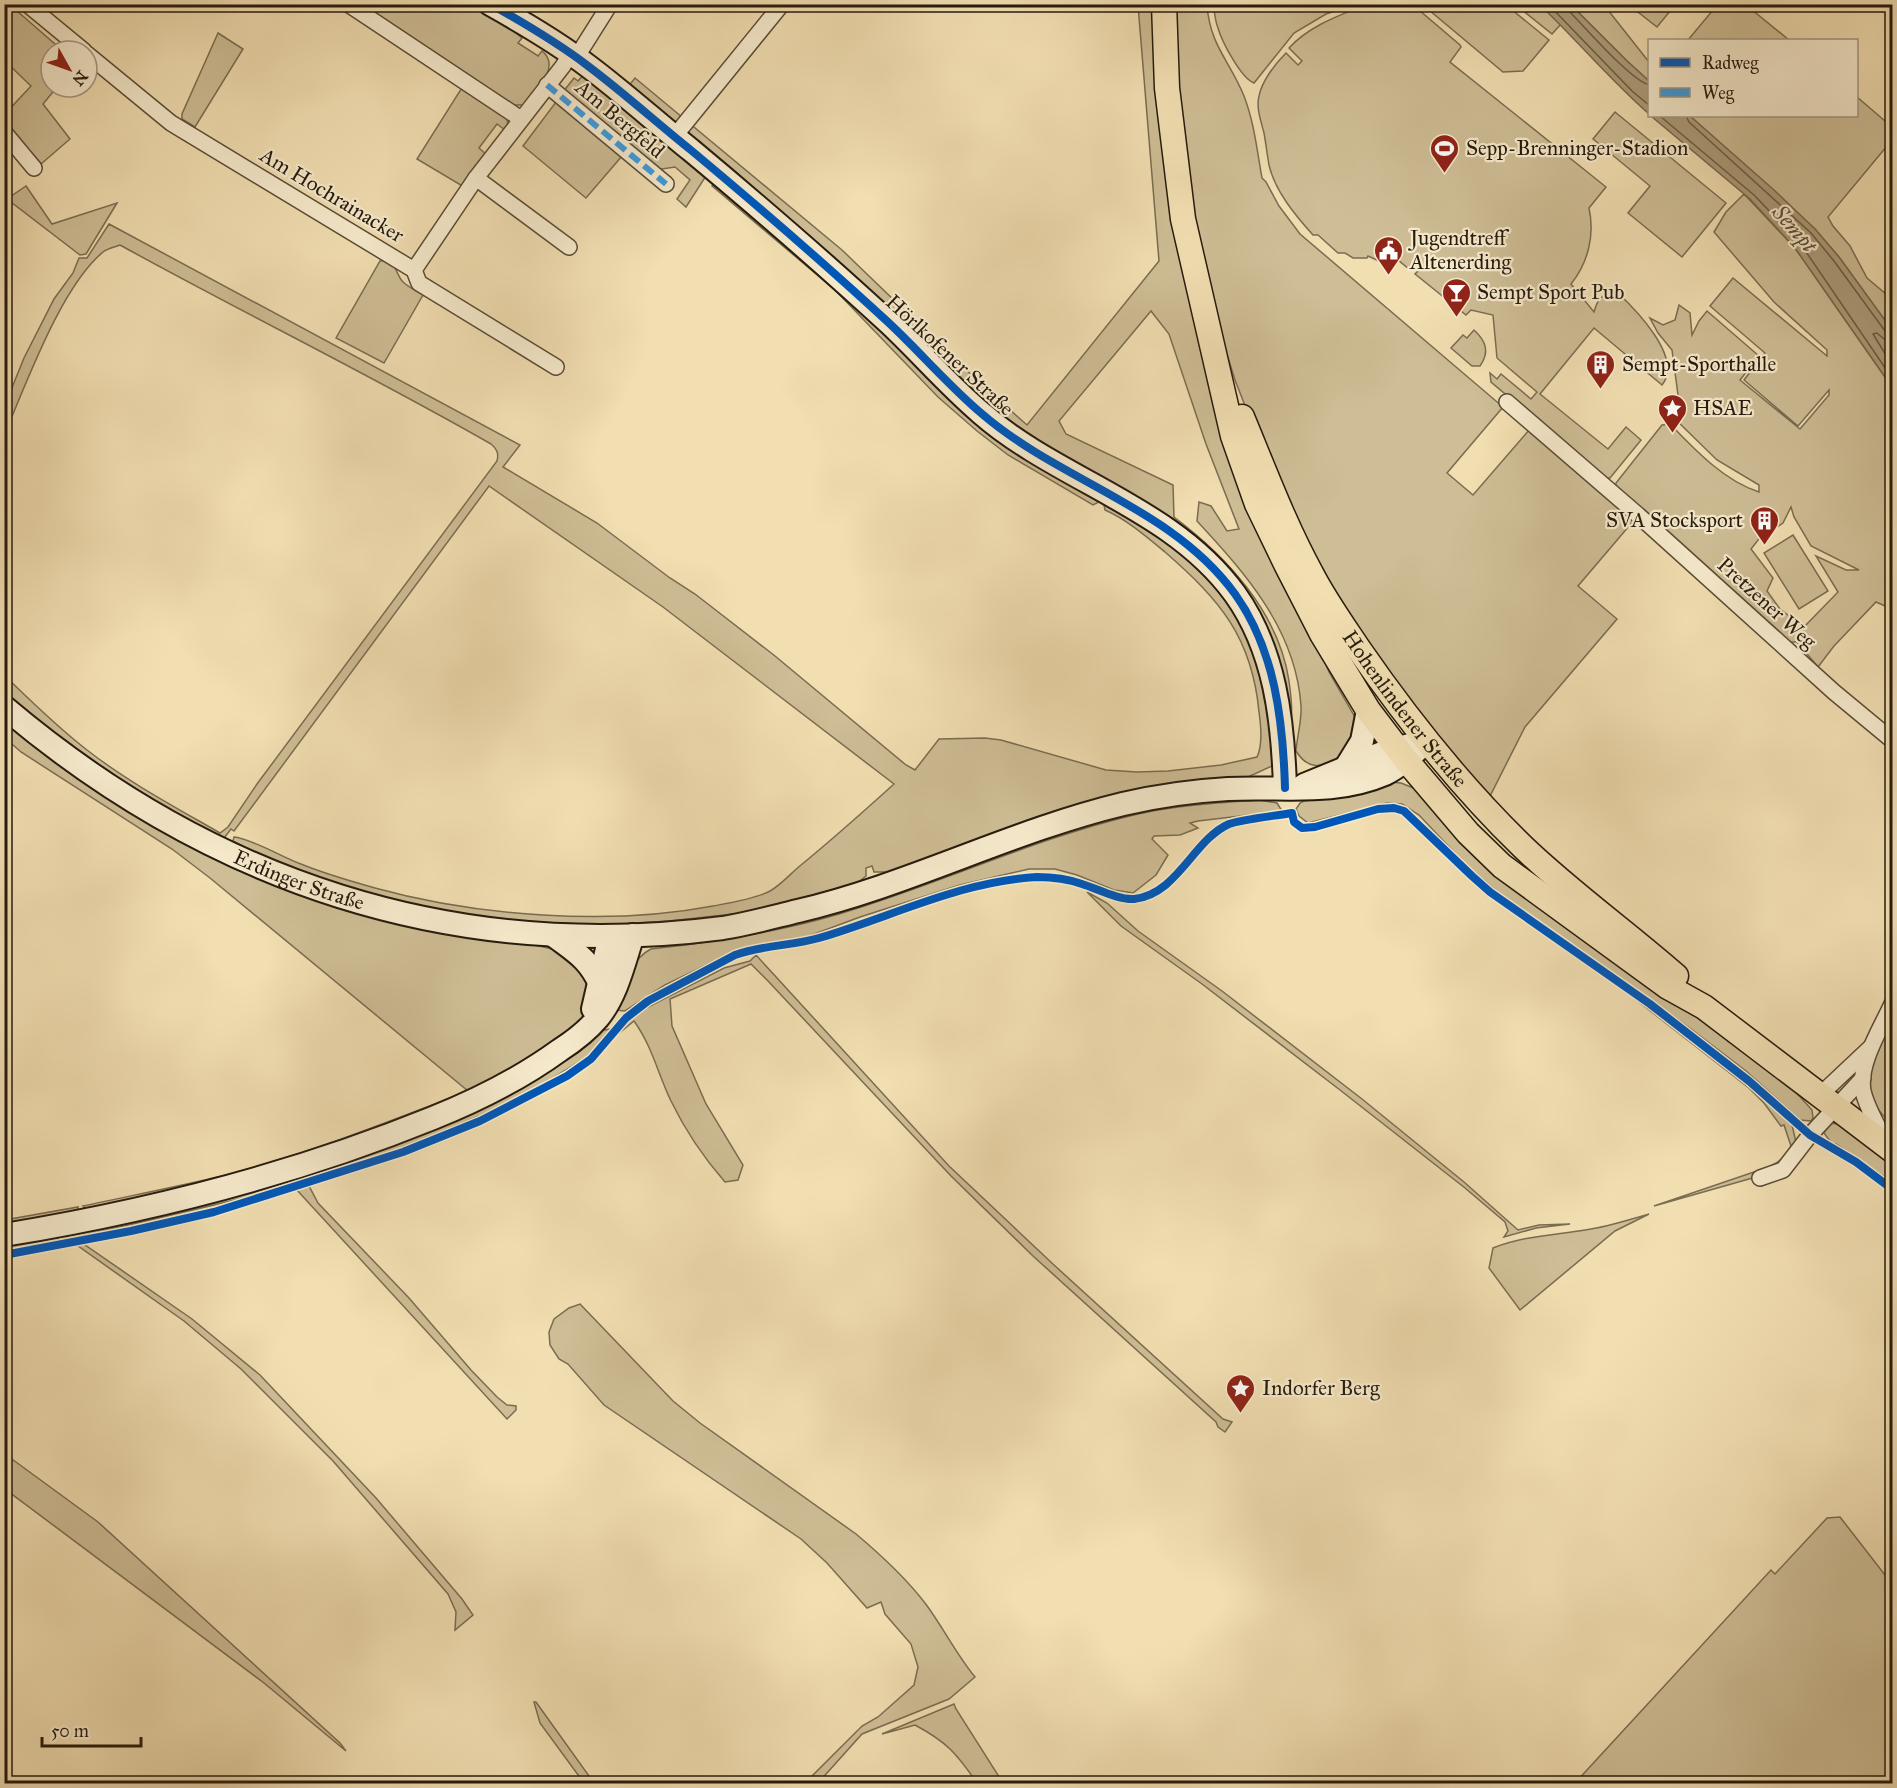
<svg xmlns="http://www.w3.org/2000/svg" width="1897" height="1788" viewBox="0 0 1897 1788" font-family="'IM FELL Great Primer',serif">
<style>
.green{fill:#cebd95;stroke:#7a6c51;stroke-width:1.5;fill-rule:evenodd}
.water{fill:#ac9c79;stroke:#76684e;stroke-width:1.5}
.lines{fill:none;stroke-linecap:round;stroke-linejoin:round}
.shore{stroke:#695c43;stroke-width:1.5}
.street-casing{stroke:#594c36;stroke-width:18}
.secondary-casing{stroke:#261b0d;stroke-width:26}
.primary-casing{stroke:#261b0d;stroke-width:27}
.street{stroke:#f6eacc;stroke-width:15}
.secondary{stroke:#f6eacc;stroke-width:22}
.primary{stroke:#f1deb1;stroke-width:24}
.quiet{stroke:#3c9bde;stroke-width:6;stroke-dasharray:12 6;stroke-linecap:butt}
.cycleway-casing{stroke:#f6eacc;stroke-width:11}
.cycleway{stroke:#0057b8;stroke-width:8}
.labels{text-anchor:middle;stroke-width:4.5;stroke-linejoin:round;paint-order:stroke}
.street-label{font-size:21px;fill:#261b0d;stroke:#f6eacc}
.poi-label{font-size:21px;fill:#261b0d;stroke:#f6eacc;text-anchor:start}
.water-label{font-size:22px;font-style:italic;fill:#5c4f38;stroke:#f6eacc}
</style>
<rect width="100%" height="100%" fill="#f1deb1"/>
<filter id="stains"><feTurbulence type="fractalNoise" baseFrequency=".00333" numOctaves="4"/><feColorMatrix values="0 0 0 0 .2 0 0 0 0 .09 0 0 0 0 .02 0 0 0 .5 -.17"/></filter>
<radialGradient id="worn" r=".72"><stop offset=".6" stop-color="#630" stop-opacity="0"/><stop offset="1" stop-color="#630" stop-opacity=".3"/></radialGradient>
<g class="green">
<path d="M9 4 63 51H51V87H57L43 104 70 139 41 164 5 123 4 115 31 86 5 61V5Z"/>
<path d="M1718 4 1746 5 1789 40H1688Z"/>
<path d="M357 5H478L491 12 522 38 518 43 538 56 542 51C562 67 535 91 523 105H509Z"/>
<path d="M1138 5H1155L1176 223 1318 646 1329 672 1356 719 1357 725 1341 759C1322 766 1309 772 1296 751 1297 737 1302 720 1301 706 1296 630 1246 574 1197 521L1199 502 1211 506 1227 531 1239 529 1206 444 1169 334 1151 311 1059 421 1066 434 1173 485 1174 517C1227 557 1279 613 1289 681 1291 695 1293 709 1291 723L1246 597 1012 428 627 88 635 78 842 250 983 386 1027 425 1159 261Z"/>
<path d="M1172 5H1207C1210 46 1230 61 1244 96 1254 122 1257 150 1262 178L1266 182 1279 206 1300 234 1503 407 1447 473 1473 495 1530 429 1635 519 1578 586 1617 619 1525 727 1488 800 1359 635 1276 485 1235 380 1212 307 1199 252 1180 135Z"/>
<path d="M1213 5V4L1353 5 1326 14 1294 33 1254 83C1241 78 1222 42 1218 28 1215 21 1215 13 1213 5Z"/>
<path d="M1365 5H1413L1460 45 1461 47 1450 62 1606 187 1589 208C1595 235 1588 263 1571 284L1594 312C1598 297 1602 295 1617 292 1635 309 1684 358 1662 385L1594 328 1540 394 1608 449 1626 427 1641 440 1610 478H1605L1491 382 1490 373 1497 379 1501 374 1531 399 1537 392 1497 358 1493 315 1471 310 1466 315 1415 274 1418 271 1412 267 1409 269 1387 251 1379 261 1368 256 1367 258H1353L1345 253H1338L1318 235H1313C1295 215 1275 191 1269 165 1267 154 1266 144 1264 133 1261 121 1256 108 1259 96 1262 81 1275 64 1286 53L1298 65 1302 61 1289 48C1309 26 1338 16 1365 5Z"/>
<path d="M1423 5H1506L1549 40 1523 71 1503 72Z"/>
<path d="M1516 5H1540L1561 24 1552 34Z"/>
<path d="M1571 5H1604L1649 62V81L1626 60Z"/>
<path d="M1629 5H1675L1657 27Z"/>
<path d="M218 33 243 49 195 127 182 119V114Z"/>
<path d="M585 73 706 176 686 207 677 199 690 180 675 167 655 170 563 92 574 78 578 81Z"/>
<path d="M463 86 507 119 508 126 505 130 497 124 479 148 487 155 464 187 417 159Z"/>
<path d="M1857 97 1892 127V140L1828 217 1833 226 1850 246 1867 278 1892 299V330L1839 257 1815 229 1690 116H1856Z"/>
<path d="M556 102 622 156 586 198 523 146Z"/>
<path d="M1615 112 1726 203 1682 257 1628 213 1650 186 1593 139Z"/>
<path d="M717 180 1090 489 1099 502 1093 505 1008 455 977 431 938 397 835 290 712 186Z"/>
<path d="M26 186 52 224 117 203 86 254 80 255 7 199Z"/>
<path d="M1744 194 1795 248 1892 387V609L1876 602 1834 646 1818 667 1797 642H1784L1616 489V483L1662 425 1670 424C1694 449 1724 481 1759 492V485L1717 460 1673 417 1678 395 1672 350 1658 333 1650 318 1663 325 1675 320 1679 305 1690 313 1692 335 1699 321 1707 311 1759 356 1740 380 1800 429 1829 395V390L1798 426 1744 380 1765 353 1710 306 1733 278 1827 356V350L1774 302 1714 232 1726 212ZM1791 507 1794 517 1811 546 1859 570H1846L1816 556 1838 592 1804 627 1780 609 1767 591 1773 578 1751 549 1758 540 1783 523Z"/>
<path d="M109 224 520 445 503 467 597 523 670 578 695 594 775 656 906 765 915 770 939 739 985 738 1001 740 1106 770 1137 772 1168 771 1221 765 1257 757C1263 745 1261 726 1259 712 1252 637 1220 600 1165 552 1147 537 1126 519 1105 510L1104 505 1109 503 1153 528 1218 584 1260 654 1275 758 1272 766 1248 777 896 870 886 872H874L872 866 866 868V876L856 884 742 913 670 921 602 925 468 919 291 873 233 841 234 837C250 838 284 858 301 864 325 874 350 881 375 888 476 916 609 926 713 906 729 903 755 899 770 891 781 885 791 873 801 865 833 839 863 812 894 784L663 607 489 486 234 831 231 829 224 838 152 805 5 698V676C31 701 58 728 87 750 128 782 175 807 220 833L228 827 257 784 497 461C499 453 497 449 491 444 369 374 243 313 120 245 115 247 108 248 103 252 61 287 27 382 5 433V405L24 358 54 299 73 273 79 258H87Z"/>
<path d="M380 261C397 259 395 274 403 282 408 287 417 291 423 295L384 363 336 338Z"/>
<path d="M1474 330C1486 341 1490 352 1480 366H1472L1451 348 1463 335 1467 338Z"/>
<path d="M1793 535 1828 591 1799 609 1764 553Z"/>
<path d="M4 716 179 837 523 942 560 951 589 975 588 1006 576 1029 511 1075 327 1151 87 1211 83 1206C129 1196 176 1187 222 1176 306 1155 387 1122 468 1091L210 878 172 849 21 752 5 738Z"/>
<path d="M1391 782 1401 783 1416 789 1520 893 1535 905 1710 1026 1793 1089 1812 1110 1813 1118 1811 1121 1800 1120 1746 1071 1691 1029 1500 894 1466 865 1419 815 1402 804 1387 803 1308 823 1299 816 1296 809 1300 803 1304 801 1342 796Z"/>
<path d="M1260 800 1277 803 1282 811 1198 821 1190 823 1198 828 1180 835 1154 836 1152 839 1168 855 1156 875 1133 893 1114 890 1077 875 1055 869H1029L960 885 860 917 801 939 790 942 759 945 729 954 665 985 625 1011 616 1010C624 989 629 960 651 949 715 942 778 932 839 914 940 884 1035 838 1138 814 1178 805 1219 803 1260 800Z"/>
<path d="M1087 892 1107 903 1138 931 1222 991 1362 1099 1464 1182 1518 1230 1539 1225 1570 1224 1536 1228 1504 1237 1508 1231 1505 1222 1465 1188 1340 1090 1202 984 1121 926Z"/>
<path d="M756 955 949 1166 1054 1265 1223 1419 1232 1422 1225 1432 1218 1427 1216 1422 1033 1256 951 1176 768 981 751 964 670 999 672 1026 706 1104 743 1165 738 1180 725 1182C704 1158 685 1130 671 1101 658 1074 652 1046 634 1021 564 1080 479 1119 393 1152 365 1163 334 1169 307 1182L318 1203 409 1298 471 1370 497 1397 507 1405 516 1406V1410L507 1419 296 1189 278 1190 77 1237 78 1240 192 1319 260 1375 376 1498 462 1599 473 1615 455 1630 456 1612 448 1594 333 1461 241 1369 184 1321 78 1246 65 1245 66 1230 288 1179 294 1184 298 1182 297 1177 598 1031 617 1028 648 1007 724 968 750 961Z"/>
<path d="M1621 988 1695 1041 1770 1103 1792 1125 1796 1142 1777 1166 1756 1177 1654 1206 1751 1173C1768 1168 1783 1163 1791 1146L1784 1125 1781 1126 1764 1103 1749 1088Z"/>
<path d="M1892 1020V1125C1886 1118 1878 1111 1874 1103 1860 1076 1882 1045 1892 1020Z"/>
<path d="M1829 1123 1838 1124 1892 1164V1182L1836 1144H1832L1824 1133Z"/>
<path d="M78 1207V1210L5 1228V1220Z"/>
<path d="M1649 1214 1615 1231 1520 1310 1489 1268 1493 1248C1523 1236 1554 1235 1585 1230 1607 1227 1628 1220 1649 1214Z"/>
<path d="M57 1234 60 1247 5 1259V1241Z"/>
<path d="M580 1304 673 1401 700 1423 856 1534C881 1555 905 1577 925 1603 943 1627 956 1654 975 1677L949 1699 862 1734 818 1783H805L862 1726 878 1717 914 1685 918 1667 911 1644 885 1614 881 1602 867 1608 827 1563 801 1539 604 1405 568 1364 559 1359 550 1345 549 1332 554 1319 569 1308Z"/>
<path d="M5 1454 98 1522 340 1743 346 1751 264 1683 5 1489Z"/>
<path d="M1840 1517 1892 1584V1783H1575L1771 1570 1775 1574 1827 1518Z"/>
<path d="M534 1702H536L594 1783H584L540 1723Z"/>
<path d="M954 1704 956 1709 1003 1783H977C957 1754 947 1742 915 1725L882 1734Z"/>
</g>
<g class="water">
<path d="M1540 5H1571L1626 60 1649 81V114C1610 80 1577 40 1540 5Z"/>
<path d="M1651 116H1690L1774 190 1815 229 1839 257 1892 330V387L1795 248 1750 199Z"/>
</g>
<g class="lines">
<g class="shore">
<path d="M1548 4 1632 91 1650 106"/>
<path d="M1567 4 1569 11C1583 25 1633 83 1650 85"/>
<path d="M1660 116 1754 195 1800 243 1892 378"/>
<path d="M1686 116 1689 122 1811 233 1834 261 1885 331 1892 333"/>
<path d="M1892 341 1884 339 1877 333 1873 334 1892 365"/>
</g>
<defs>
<g id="street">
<path d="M27 4 84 51"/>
<path d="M348 4 521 119"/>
<path d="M87 54 171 123 414 270 419 283 556 367"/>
<path d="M576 58 610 4"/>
<path d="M547 85 666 184"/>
<path d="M4 132 34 168"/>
<path d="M674 137 782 4"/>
<path d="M476 178 569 247"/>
<path d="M414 270 476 178 563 66 570 54"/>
<path d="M1507 402 1638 515 1834 692 1892 740"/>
<path d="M1820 1095 1871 1047"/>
<path d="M1886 1142C1878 1126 1867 1109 1863 1091 1858 1064 1881 1028 1892 1004"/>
<path d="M1760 1178 1783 1170 1810 1135 1863 1078"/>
</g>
<g id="secondary">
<path d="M490 4C524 23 558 43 588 66 624 93 657 123 692 151 759 207 825 264 889 323 920 352 948 385 981 413 1059 481 1172 507 1235 594 1275 650 1283 720 1285 788"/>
<path id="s1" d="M4 707C211 882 453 963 723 928 748 924 773 917 798 911 909 885 1011 831 1123 804 1157 796 1193 791 1228 789 1282 786 1334 796 1385 774 1401 766 1414 753 1427 741"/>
<path d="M1346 767 1362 741 1368 710"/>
<path d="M1304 785 1387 751 1414 744"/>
<path d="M553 935C575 952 588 958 600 984"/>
<path d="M593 1009 610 936"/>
<path d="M4 1235C151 1211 295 1174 433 1118 478 1100 520 1079 560 1050 574 1041 587 1031 598 1018 617 995 624 962 633 935"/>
</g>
<g id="primary">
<path d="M1164 4 1167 88 1183 219 1233 436 1257 504 1286 564 1322 634 1368 710 1406 760 1468 833 1502 866 1668 987 1704 1007 1892 1150"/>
<path id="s2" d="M1242 417C1264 470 1284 524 1312 575 1325 600 1342 624 1358 648 1407 719 1461 787 1523 847 1571 893 1626 932 1676 976"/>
</g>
</defs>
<use href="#street" class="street-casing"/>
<use href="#secondary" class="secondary-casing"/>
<use href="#primary" class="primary-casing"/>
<use href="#street" class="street"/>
<use href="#secondary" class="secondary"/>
<use href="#primary" class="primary"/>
<path class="quiet" d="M547 85 666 184"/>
<defs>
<g id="cycleway">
<path d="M490 4C524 23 558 43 588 66 624 93 657 123 692 151 759 207 825 264 889 323 920 352 948 385 981 413 1059 481 1172 507 1235 594 1275 650 1283 720 1285 788"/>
<path d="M4 1255 131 1231 214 1212 403 1152 480 1121 567 1076 591 1059 626 1018 648 1001 735 955C763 945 791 946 819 938 891 917 961 881 1037 877 1052 877 1068 879 1082 884 1098 889 1118 900 1134 899 1178 894 1193 840 1229 824 1243 819 1275 816 1292 813L1294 822 1302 828 1315 827 1378 809 1394 808 1404 811 1472 876 1490 892 1650 1004 1749 1081 1810 1135 1856 1162 1892 1189"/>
</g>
</defs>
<use href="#cycleway" class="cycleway-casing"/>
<use href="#cycleway" class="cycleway"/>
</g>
<defs>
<symbol id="stadium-pin" viewBox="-11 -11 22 30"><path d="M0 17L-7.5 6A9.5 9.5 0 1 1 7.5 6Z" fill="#8f2418" stroke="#f6eacc"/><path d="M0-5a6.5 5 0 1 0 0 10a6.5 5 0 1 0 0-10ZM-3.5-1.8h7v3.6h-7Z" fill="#fff"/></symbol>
<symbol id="civic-pin" viewBox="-11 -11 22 30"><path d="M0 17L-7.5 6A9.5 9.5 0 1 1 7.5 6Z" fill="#8f2418" stroke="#f6eacc"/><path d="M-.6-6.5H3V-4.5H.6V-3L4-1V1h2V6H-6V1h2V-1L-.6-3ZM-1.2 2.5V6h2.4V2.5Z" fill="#fff"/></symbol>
<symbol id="bar-pin" viewBox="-11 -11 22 30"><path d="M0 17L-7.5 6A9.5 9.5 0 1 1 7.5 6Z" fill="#8f2418" stroke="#f6eacc"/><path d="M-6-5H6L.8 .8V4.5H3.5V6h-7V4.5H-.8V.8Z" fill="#fff"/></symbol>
<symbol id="building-pin" viewBox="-11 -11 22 30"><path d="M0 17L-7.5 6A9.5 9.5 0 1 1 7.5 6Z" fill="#8f2418" stroke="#f6eacc"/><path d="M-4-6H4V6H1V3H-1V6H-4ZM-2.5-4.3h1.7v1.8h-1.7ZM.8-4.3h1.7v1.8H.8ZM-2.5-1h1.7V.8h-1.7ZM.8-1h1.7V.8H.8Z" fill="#fff"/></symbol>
<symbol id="sight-pin" viewBox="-11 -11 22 30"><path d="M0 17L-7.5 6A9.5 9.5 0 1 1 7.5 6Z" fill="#8f2418" stroke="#f6eacc"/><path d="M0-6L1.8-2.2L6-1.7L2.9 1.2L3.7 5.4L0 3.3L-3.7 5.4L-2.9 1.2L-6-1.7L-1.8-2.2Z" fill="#fff"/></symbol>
</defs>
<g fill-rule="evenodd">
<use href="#stadium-pin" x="1428" y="132" width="33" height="45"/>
<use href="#civic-pin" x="1372" y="234" width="33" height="45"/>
<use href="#bar-pin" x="1440" y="276" width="33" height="45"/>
<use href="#building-pin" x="1584" y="348" width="33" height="45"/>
<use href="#sight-pin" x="1656" y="392" width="33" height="45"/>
<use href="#building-pin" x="1748" y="504" width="33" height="45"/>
<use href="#sight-pin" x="1224" y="1372" width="33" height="45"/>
</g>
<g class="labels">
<g class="street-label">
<text transform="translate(620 119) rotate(40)" y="7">Am Bergfeld</text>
<text transform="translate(332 195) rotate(31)" y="7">Am Hochrainacker</text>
<text transform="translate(950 355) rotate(43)" y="7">Hörlkofener Straße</text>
<text transform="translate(1767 603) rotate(42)" y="7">Pretzener Weg</text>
<text dy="7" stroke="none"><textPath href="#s2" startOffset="336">Hohenlindener Straße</textPath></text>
<text dy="7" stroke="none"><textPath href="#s1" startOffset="344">Erdinger Straße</textPath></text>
</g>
<g class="poi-label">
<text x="1466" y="155">Sepp-Brenninger-Stadion</text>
<text x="1410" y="245">Jugendtreff<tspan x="1410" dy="24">Altenerding</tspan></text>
<text x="1477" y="299">Sempt Sport Pub</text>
<text x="1622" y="371">Sempt-Sporthalle</text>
<text x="1693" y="415">HSAE</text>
<text x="1743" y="527" text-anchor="end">SVA Stocksport</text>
<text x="1262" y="1395">Indorfer Berg</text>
</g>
<g class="water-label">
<text transform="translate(1795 228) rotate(49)" y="8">Sempt</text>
</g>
</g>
<rect width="1897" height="1788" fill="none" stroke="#f1deb1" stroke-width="24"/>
<rect x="6" y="6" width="1885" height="1776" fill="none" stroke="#261b0d" stroke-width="3"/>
<rect x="12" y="12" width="1873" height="1764" fill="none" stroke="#261b0d" stroke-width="1.5"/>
<rect x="1648" y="39" width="210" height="78" fill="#f6eacc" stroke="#a39780" stroke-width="1.5"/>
<rect x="1660" y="58" width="30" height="9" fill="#0057b8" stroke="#a39780" stroke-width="1.5"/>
<text x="1702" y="69" font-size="18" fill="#261b0d">Radweg</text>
<rect x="1660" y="88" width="30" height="9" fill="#3c9bde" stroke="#a39780" stroke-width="1.5"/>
<text x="1702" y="99" font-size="18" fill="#261b0d">Weg</text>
<g transform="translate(69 69) rotate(130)"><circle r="28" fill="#f6eacc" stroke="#a39780" stroke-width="1.5"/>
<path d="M0-4.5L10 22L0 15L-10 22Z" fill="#8f2418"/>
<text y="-9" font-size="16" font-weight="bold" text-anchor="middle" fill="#261b0d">N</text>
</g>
<path d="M42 1737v9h99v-9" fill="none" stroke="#261b0d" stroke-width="3"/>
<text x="51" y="1737" font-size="18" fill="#261b0d" stroke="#f6eacc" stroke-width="4.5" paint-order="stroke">50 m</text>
<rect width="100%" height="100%" filter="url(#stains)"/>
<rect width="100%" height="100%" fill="url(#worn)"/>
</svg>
